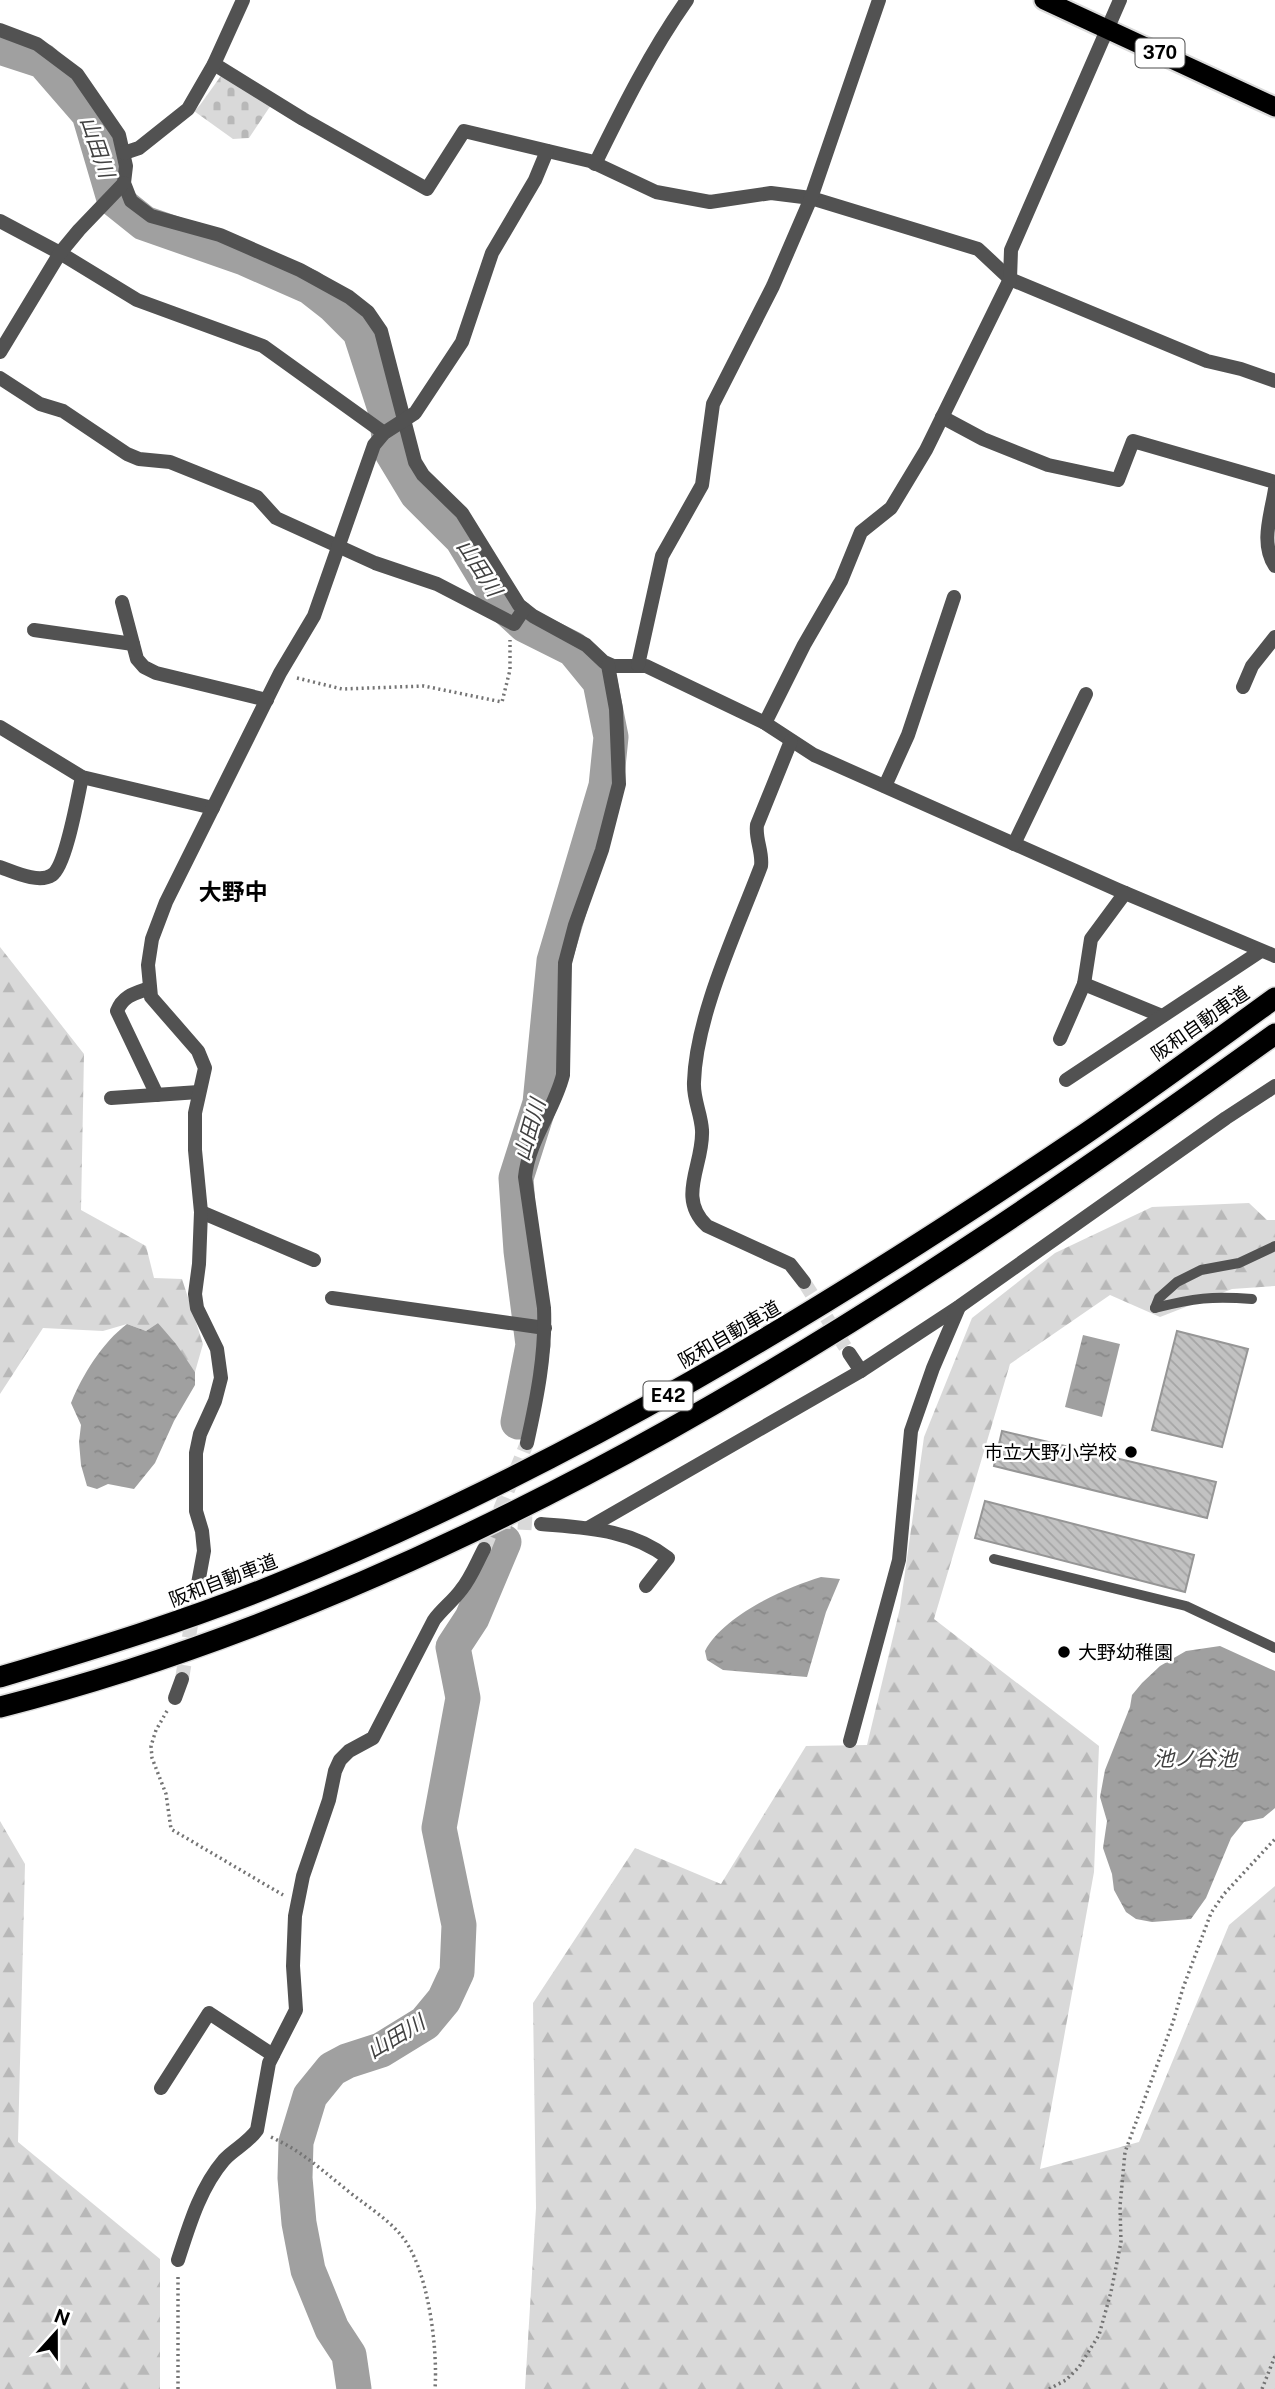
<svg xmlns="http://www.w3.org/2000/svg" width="1275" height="2389" viewBox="0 0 1275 2389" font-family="'Public Sans','Noto Sans JP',sans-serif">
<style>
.forest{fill:url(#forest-firs)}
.cemetery{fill:url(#cemetery-stones)}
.water{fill:url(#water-ripples)}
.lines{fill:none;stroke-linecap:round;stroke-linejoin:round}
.river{stroke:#a0a0a0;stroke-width:35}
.building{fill:url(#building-back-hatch);stroke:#969696;stroke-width:2}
.minor-tunnel{stroke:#d9d9d9;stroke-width:14;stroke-dasharray:14 7;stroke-linecap:butt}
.trunk-casing{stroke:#dbdbdb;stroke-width:23}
.motorway-casing{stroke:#dbdbdb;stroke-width:24}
.path{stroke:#747474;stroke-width:3.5;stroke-dasharray:2 3.5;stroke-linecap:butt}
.service{stroke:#525252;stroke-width:10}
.minor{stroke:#525252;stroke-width:14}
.trunk{stroke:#000;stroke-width:19}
.motorway{stroke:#000;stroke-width:21}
.poi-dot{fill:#000;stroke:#fff;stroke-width:2.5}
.labels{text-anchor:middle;stroke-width:5;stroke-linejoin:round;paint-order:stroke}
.shield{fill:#fff;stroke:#4c4c4c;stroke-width:2}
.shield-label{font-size:18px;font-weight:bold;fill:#000}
.street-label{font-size:19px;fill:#000;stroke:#fff}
.poi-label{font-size:19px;fill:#000;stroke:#fff;text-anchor:end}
.water-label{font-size:21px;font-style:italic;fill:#414141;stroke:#fff}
.quarter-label{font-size:23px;font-weight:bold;fill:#000;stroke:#fff}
</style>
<defs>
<pattern id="forest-firs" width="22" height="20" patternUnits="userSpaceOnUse" patternTransform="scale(1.75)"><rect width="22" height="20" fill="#d9d9d9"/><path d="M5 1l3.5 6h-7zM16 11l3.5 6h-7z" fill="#b8b8b8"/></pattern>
<pattern id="cemetery-stones" width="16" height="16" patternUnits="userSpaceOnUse" patternTransform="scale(1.75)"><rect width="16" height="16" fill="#d9d9d9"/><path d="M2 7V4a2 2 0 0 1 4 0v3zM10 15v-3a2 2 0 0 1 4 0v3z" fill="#b8b8b8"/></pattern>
<pattern id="water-ripples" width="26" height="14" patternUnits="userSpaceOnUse" patternTransform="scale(1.75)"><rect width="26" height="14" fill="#a0a0a0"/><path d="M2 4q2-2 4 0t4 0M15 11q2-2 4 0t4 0" fill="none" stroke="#888"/></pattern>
<pattern id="building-back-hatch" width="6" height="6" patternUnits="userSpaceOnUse" patternTransform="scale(1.75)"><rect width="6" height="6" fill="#c2c2c2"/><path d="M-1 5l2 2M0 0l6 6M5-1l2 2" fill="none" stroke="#a5a5a5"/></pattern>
</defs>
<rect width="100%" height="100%" fill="#fff"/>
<g class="forest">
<path d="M0 947 84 1054 81 1210 146 1246 154 1278 182 1279 203 1344 195 1372 158 1323 146 1331 127 1324 103 1331 43 1328 0 1394Z"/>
<path d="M1249 1203 1267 1220H1275V1286L1232 1289 1160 1317 1110 1295 1010 1364 934 1619 1099 1746 1094 1872 1040 2169 1139 2142 1229 1925 1275 1886V2389H525L536 2208 533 2003 635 1848 721 1884 806 1746 867 1745 900 1608 924 1437 972 1318 1055 1253 1152 1207Z"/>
<path d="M0 1821 25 1864 18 2142 160 2259V2389H0Z"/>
</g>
<path class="cemetery" d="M223 73 271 105 249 138 233 139 194 111 200 105Z"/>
<g class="water">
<path d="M158 1323 176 1344 195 1372V1385L174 1421 155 1463 134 1489 108 1484 97 1489 87 1486 81 1465 79 1442 81 1425 71 1403C83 1374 102 1343 127 1324L146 1331Z"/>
<path d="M1083 1335 1120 1344 1102 1417 1065 1407Z"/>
<path d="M821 1577 840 1579 826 1612 807 1677 723 1670 707 1660 705 1651C723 1616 784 1588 821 1577Z"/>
<path d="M1220 1646 1275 1671V1808L1263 1818 1244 1822 1231 1838 1206 1898 1191 1919 1152 1922 1136 1919 1126 1912 1114 1890 1112 1874 1103 1848 1107 1821 1100 1797 1105 1770 1130 1707 1132 1695 1142 1683 1160 1666 1186 1651Z"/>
</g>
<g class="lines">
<g class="river">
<path d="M0 47 43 61 89 114 114 199 144 223 244 258 310 287 333 305 360 332 385 409 391 451 417 494 462 539 500 602 525 625 573 649 600 682 611 737 606 786 554 961 540 1103 516 1178 521 1251 533 1345 518 1422"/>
<path d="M354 2389 349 2355 332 2329 308 2270 299 2223 295 2178 296 2142 310 2096 332 2069 347 2061 381 2050 425 2023 444 2000 457 1972 459 1925 439 1828 463 1698 453 1647 472 1618 504 1542"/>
</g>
</g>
<g class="building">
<path d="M1177 1331 1248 1349 1222 1447 1152 1430Z"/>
<path d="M1002 1431 1216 1482 1207 1518 994 1466Z"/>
<path d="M985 1501 1194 1555 1185 1592 975 1538Z"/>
</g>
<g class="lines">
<g class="minor-tunnel">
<path d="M804 1282 849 1353"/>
<path d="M497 1521 541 1524"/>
<path d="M484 1549 527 1443"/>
<path d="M182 1679 197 1589"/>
</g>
<defs>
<path id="trunk" d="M1044 0 1275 107"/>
<g id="motorway">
<path d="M0 1677C94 1649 186 1621 277 1584 562 1469 825 1310 1079 1138 1145 1093 1210 1045 1275 998"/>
<path d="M0 1707C467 1588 888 1313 1275 1034"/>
</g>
</defs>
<use href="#trunk" class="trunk-casing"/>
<use href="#motorway" class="motorway-casing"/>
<g class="path">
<path d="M297 678 342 689 424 686 502 702 510 670V640"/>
<path d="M167 1711 156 1730 151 1746 152 1758 166 1794 171 1829 283 1895"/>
<path d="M271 2137C301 2151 317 2166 342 2186 359 2201 386 2217 400 2234 428 2265 438 2348 435 2389"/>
<path d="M178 2389V2276"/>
<path d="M1049 2389 1066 2380 1079 2367 1099 2335 1111 2292 1121 2242 1120 2206 1125 2152 1173 2022 1183 1988 1211 1913 1224 1894 1275 1839"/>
<path d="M1262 2389 1275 2356"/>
</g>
<g class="service">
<path d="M1155 1308 1159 1298 1177 1282 1201 1270 1239 1263 1275 1246"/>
<path d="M1155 1308C1194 1298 1212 1296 1252 1299"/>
<path d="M994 1559 1186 1606 1275 1648"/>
</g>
<g class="minor">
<path d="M0 30 37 44 77 74 119 135 126 166 124 183 131 201 151 216 220 235 300 270 349 297 368 312 381 331 415 462 423 475 462 513 519 605 533 616 586 645 604 662 613 666H646L765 723 814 755 1118 890 1275 956"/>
<path d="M214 64 303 119 427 189 464 131 590 161 656 192 710 202 771 193 811 198 978 249 1010 279 1207 361 1241 369 1275 381"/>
<path d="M124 153 139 148 188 109 214 64 243 0"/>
<path d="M595 164C623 107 651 51 687 0"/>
<path d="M0 221 60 253 137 300 263 346 384 433"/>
<path d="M0 352 60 253 79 230 124 183"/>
<path d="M0 378 40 404 63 411 127 454 139 459 170 462 257 497 276 518 375 563 437 584 514 624 524 609"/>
<path d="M942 417 983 439 1048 465 1118 480 1133 441 1275 482"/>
<path d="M1275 489C1271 515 1260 543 1275 566"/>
<path d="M122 602 137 659 144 667 156 673 267 700"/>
<path d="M34 630 133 644"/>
<path d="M638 665 662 556 702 485 713 404 773 286 811 198 879 0"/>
<path d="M1243 687 1252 666 1275 637"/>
<path d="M765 723 804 645 841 581 861 532 891 508 926 450 1010 279 1011 250 1120 0"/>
<path d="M0 727 82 777 213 808"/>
<path d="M791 741 757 825C755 839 763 852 761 866 737 930 696 1015 694 1082 693 1099 701 1113 702 1130 704 1165 676 1197 707 1226L790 1264 804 1282"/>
<path d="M885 786 908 735 954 597"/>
<path d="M1014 844 1086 694"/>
<path d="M0 867C14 872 39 884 52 875 66 866 78 795 82 777"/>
<path d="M1084 984 1162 1016"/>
<path d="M150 988C136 993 123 995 117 1011L157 1095"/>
<path d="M1060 1039 1084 984 1091 939 1125 893"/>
<path d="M1066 1080 1261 951"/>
<path d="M111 1098 199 1092"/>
<path d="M201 1212 314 1260"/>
<path d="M332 1298 545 1328"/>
<path d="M849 1353 861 1371"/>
<path d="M527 1443C537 1398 546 1353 544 1308L525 1177C529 1139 554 1111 563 1075L565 963 575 925 602 850 619 784 616 709 608 665"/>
<path d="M541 1524C587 1528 630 1529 668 1558L646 1586"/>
<path d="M588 1528 861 1371 960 1306 1226 1118 1275 1086"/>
<path d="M197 1589 204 1551 202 1531 196 1511V1453L200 1434 215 1401 221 1378 217 1349 197 1308 195 1294 199 1264 201 1212 195 1150V1113L205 1068 198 1051 151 997 148 965 152 939 166 902 280 673 314 616 374 445 384 433 415 413 462 342 492 253 535 180 547 151"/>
<path d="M175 1698 182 1679"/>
<path d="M850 1741 899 1560 911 1431 933 1368 959 1307"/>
<path d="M161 2088 209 2013 273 2055"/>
<path d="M178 2260C189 2226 200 2188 224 2160 234 2149 248 2143 257 2130L269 2063 296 2010 293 1966 295 1916 303 1876 329 1800 335 1771 340 1760 349 1751 373 1738 434 1620C442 1609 453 1601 461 1590 471 1578 477 1562 484 1549"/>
</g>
<use href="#trunk" class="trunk"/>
<use href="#motorway" class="motorway"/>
</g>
<g class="poi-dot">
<circle cx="1131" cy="1452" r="7"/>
<circle cx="1064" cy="1652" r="7"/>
</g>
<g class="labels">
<g class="shield">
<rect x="1135.5" y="38.5" width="49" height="29" rx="5"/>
<rect x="643.5" y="1381.5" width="49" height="29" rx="5"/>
</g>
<g class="shield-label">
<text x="1160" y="59">370</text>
<text x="668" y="1402">E42</text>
</g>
<g class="street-label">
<text transform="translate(1200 1023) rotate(-35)" y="7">阪和自動車道</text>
<text transform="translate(729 1334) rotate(-30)" y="7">阪和自動車道</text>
<text transform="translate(223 1580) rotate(-21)" y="7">阪和自動車道</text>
</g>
<g class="poi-label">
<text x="1117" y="1459">市立大野小学校</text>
<text x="1078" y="1659" text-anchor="start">大野幼稚園</text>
</g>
<g class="water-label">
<text transform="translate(97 147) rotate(71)" y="7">山田川</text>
<text transform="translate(479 568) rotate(57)" y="7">山田川</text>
<text transform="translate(530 1130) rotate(-74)" y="7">山田川</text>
<text x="1195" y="1766">池ノ谷池</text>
<text transform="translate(396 2037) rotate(-31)" y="7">山田川</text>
</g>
<g class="quarter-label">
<text x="233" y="900">大野中</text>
</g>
</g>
<g transform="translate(56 2333) rotate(21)" stroke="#ffffff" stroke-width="5" paint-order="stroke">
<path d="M0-5L12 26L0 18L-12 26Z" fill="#000000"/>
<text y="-10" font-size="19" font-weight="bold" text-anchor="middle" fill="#000000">N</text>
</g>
</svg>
